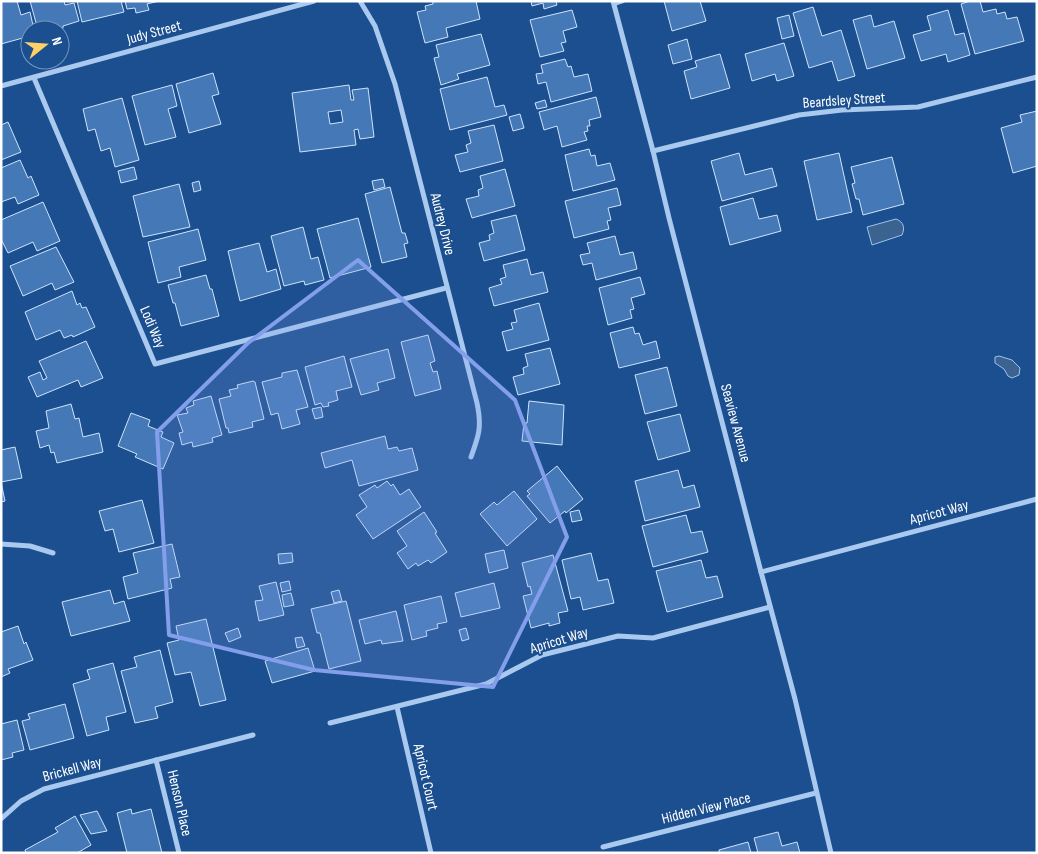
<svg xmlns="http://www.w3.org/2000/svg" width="1038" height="854" viewBox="0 0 1038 854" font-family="'Sofia Sans Condensed',sans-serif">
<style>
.water{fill:#3c6290;stroke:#9cc4f0}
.building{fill:#4478b7;stroke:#cfe3fa;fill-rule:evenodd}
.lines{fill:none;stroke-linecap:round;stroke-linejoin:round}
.service{stroke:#a9c9ee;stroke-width:4}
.minor{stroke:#a9c9ee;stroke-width:5}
.marked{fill:#839eea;fill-opacity:0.2;stroke:#839eea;stroke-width:4;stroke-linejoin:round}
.labels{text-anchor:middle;stroke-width:4;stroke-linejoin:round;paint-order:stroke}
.street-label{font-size:15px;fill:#fff;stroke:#1b4f8f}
</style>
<rect width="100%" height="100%" fill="#1b4f8f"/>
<g class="water">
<path d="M896 219C904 222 905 228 902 235L872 245 867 227Z"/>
<path d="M999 356 1012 360 1020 368 1019 375 1012 378 1008 376 1004 369 995 363V357Z"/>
</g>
<g class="building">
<path d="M1 1H17L21 15 30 12 34 30H30V36L1 44Z"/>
<path d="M30 1H64L65 5 74 3 79 21 63 26V28L54 30H38Z"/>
<path d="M77 1H121L124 12 82 22Z"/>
<path d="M125 1H159L147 4 149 10 136 13 135 8 127 9Z"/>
<path d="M476 1 480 19 446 28 448 37 425 43 417 12 426 10 425 6 433 4V1Z"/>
<path d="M531 1H556L557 5 544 9 543 3 532 6Z"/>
<path d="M664 1H700L706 21 672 31Z"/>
<path d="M970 1H980L983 12 996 9 997 14 1005 12 1007 19 1017 17 1024 41 975 54 961 4Z"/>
<path d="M813 7 822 36 841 30 855 76 838 81 832 61 809 68 793 13Z"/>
<path d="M572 10 577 27 563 31 566 42 561 43 564 51 540 57 530 20Z"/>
<path d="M948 10 955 35 964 33 970 55 948 62 946 54 921 61 913 35 931 30 927 16Z"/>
<path d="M789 15 794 36 782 39 777 18Z"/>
<path d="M871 15 874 27 894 21 905 58 867 69 853 20Z"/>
<path d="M481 34 490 65 457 74 459 79 441 85 434 58 439 57 436 45Z"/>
<path d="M687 39 692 59 673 64 668 45Z"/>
<path d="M784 43 794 76 777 81 775 74 752 81 745 54Z"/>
<path d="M720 54 730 88 691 99 684 71 697 67 695 61Z"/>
<path d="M565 59 568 67 571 66 574 77 588 74 592 91 551 102 546 82 538 84 536 74 543 73 541 65Z"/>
<path d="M213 73 219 94 212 96 221 124 189 133 176 84Z"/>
<path d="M487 77 495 107 504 105 507 115 450 130 440 89Z"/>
<path d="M172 85 177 106 168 109 176 137 145 145 132 96Z"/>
<path d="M349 85 351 100H354L352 90 368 88 374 137 360 139 358 129 354 130 356 145 300 152 292 93ZM341 110 343 122 330 124 328 112Z"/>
<path d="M596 97 601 117 589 120 590 126H587L588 131 584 132 587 140 562 147 557 126 544 130 539 112Z"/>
<path d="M122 98 139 160 115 167 110 148 101 151 95 129 88 131 83 109Z"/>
<path d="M545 100 547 107 537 109 535 103Z"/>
<path d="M1037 111V166L1013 173 1001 128 1022 122 1020 115Z"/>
<path d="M520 114 524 128 513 131 509 117Z"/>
<path d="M8 122 21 152 1 160V125Z"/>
<path d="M494 125 503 161 460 172 455 155 468 152 466 145 471 143 468 131Z"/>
<path d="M589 149 591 156 595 155 597 166 610 163 615 180 573 191 565 155Z"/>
<path d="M739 153 745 175 772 168 777 186 722 201 711 161Z"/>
<path d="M839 153 852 212 817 220 804 161Z"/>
<path d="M892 157 904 204 863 215 859 199H856L852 184 855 183 851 167Z"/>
<path d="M20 160 28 178 31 176 39 195 18 204 15 197 1 202V168Z"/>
<path d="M134 167 137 179 121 183 118 171Z"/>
<path d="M505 169 515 206 472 218 466 199 479 196 478 190 483 188 480 176Z"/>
<path d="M383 179 385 187 374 190 372 181Z"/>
<path d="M199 181 201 190 194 192 192 183Z"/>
<path d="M179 184 190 227 143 237 133 196Z"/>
<path d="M390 187 402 233H405L408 243 404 244 407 257 382 263 365 194Z"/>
<path d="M617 188 621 205 608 208 611 220 607 221 609 229 574 238 565 201Z"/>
<path d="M753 198 759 219 777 215 781 231 730 245 720 207Z"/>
<path d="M43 202 60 241 37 251 33 242 8 253 1 239V220Z"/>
<path d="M516 215 525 250 484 261 479 243 490 240 489 235 494 233 491 221Z"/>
<path d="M358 218 371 267 330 278 317 229Z"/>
<path d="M303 227 311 259 318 257 324 280 305 285 304 281 284 286 271 236Z"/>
<path d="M198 229 206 260 179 267 181 277 158 283 148 242Z"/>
<path d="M615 236 620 255 633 252 637 269 596 280 592 263 583 265 580 255 590 253 587 243Z"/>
<path d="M259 243 267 272 276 269 281 289 240 301 228 251Z"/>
<path d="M56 247 74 282 55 290 52 283 23 296 10 266Z"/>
<path d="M527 259 531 275 543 272 548 292 494 306 489 288 502 284 500 279 506 277 503 265Z"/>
<path d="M206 275 210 289H212L219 316 181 326 175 303H173L168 285Z"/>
<path d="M640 277 645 294 631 298 634 309 630 310 632 318 608 325 599 288Z"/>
<path d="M72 291 77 305 80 303 82 308 86 307 95 327 73 337 72 335 64 338 60 330 36 340 25 312Z"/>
<path d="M539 303 549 340 507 351 502 332 513 329 511 323 517 322 514 310Z"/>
<path d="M633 327 635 334 639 333 643 345 656 341 660 358 619 368 610 333Z"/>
<path d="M428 335 435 361 430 363 433 372 437 371 441 389 415 396 401 342Z"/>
<path d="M86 341 103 378 81 387 78 380 37 397 28 377 40 372 43 380 47 378 39 361Z"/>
<path d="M550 348 560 384 518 395 513 377 524 374 523 368 528 366 525 354Z"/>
<path d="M388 349 395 378 377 383 379 390 361 395 350 359Z"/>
<path d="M344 356 352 387 336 391 338 400 328 403 329 406 323 407 321 403 315 405 305 367Z"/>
<path d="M667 367 677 406 645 414 635 375Z"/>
<path d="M297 370 308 407 296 410 300 424 282 429 278 413 271 415 262 382 282 377V373Z"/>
<path d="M253 381 255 382 264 419 252 422 253 427 229 433 228 428H226L219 399 231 396 229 390 238 388 237 385Z"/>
<path d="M211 396 222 435 212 438 213 442 193 447 192 442 182 445 179 433 183 432 177 415 188 413 186 408 194 405 193 401Z"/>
<path d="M529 401 564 405 562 445 522 441 524 423H527Z"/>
<path d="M71 404 75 419 79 418 83 437 99 433 103 452 57 463 54 452 51 453 49 445 40 448 36 431 49 428 46 411Z"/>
<path d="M321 407 323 417 315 419 312 409Z"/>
<path d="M131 413 150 420 148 426 163 432 161 437 174 443 163 469 135 457 137 454 118 446Z"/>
<path d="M680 414 690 451 658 460 647 422Z"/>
<path d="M385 436 388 449 397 447 399 451 412 448 418 470 359 486 352 460 325 468 321 453Z"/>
<path d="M15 447 22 478 1 482 5 501 1 502V450Z"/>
<path d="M557 466 583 499 566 513 565 511 550 523 527 496 530 494 527 491Z"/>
<path d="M678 470 683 488 694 485 700 507 645 521 635 481Z"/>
<path d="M387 481 391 486 393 484 400 495 409 489 421 507 373 539 356 515 367 507 359 495 375 485 377 488Z"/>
<path d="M514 491 537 519 507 546 480 514 494 502 497 505Z"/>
<path d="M142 500 154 543 119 552 113 529 105 531 99 511Z"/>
<path d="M579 510 582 520 572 522 570 512Z"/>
<path d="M424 512 437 532 435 533 447 552 431 563 428 560 418 566 416 563 408 569 397 553 407 546 397 531Z"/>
<path d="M686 515 691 533 702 531 708 552 653 567 642 526Z"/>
<path d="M172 544 180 577 170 579 172 588 128 599 123 577 138 573 133 553Z"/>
<path d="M504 550 508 568 489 573 485 554Z"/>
<path d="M292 553 293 562 279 564 278 554Z"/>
<path d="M591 553 598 581 608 579 614 603 583 610 580 597 571 599 562 560Z"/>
<path d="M553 555 568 611 558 613 560 623 549 626V623L531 628 523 596 532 594 530 586 528 587 522 563Z"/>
<path d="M701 560 706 578 717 576 723 597 667 612 656 571Z"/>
<path d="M289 581 291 590 282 592 280 583Z"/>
<path d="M276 582 284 615 259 621 255 601 263 600 259 586Z"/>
<path d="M494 583 500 608 461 617 455 593Z"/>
<path d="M110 590 114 604 124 601 130 621 71 636 62 602Z"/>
<path d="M339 590 342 601 334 603 331 592Z"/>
<path d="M291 593 294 605 284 607 282 595Z"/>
<path d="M441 596 447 622 437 624 438 628 426 631 427 636 412 640 404 605Z"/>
<path d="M346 601 361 661 329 669 320 633H317L311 609Z"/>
<path d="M396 611 403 641 382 644 381 640 365 644 359 620Z"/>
<path d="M206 619 226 700 200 706 191 672 175 675 167 643 179 640 176 626Z"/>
<path d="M18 626 24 644 26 642 33 660 8 669 10 673 1 677V632Z"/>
<path d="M238 628 241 637 229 642 225 633Z"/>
<path d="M466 628 469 639 462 641 459 630Z"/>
<path d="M302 637 305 646 297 648 295 638Z"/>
<path d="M308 648 315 671 272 683 265 661Z"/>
<path d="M160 650 173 702 155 707 158 718 135 723 121 671 137 667 134 657Z"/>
<path d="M113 663 126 712 106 717 109 730 87 736 73 684 90 679 87 670Z"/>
<path d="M65 704 74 738 30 750 22 721 30 719 28 714Z"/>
<path d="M17 720 24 750 12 753 13 757 1 760V724Z"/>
<path d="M131 809 132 814 151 809 162 853H127L117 813Z"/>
<path d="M97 811 107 831 91 834 80 815Z"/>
<path d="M75 816 91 845 77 853H26L25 850 58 832 55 828Z"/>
<path d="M778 832 782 846 797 842 800 853H758L754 838Z"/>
<path d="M748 842 751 853H719V850Z"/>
</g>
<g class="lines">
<path class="service" d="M614 4 623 1"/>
<g class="minor">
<path d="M360 1 375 26 395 84 477 403C482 427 479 435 471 457"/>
<path d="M613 1 653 151 669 218 761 572 795 699 831 853"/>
<path d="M34 78 155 364 446 288"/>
<path d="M1 86 314 1"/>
<path d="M653 151 799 115 842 110 918 107 1037 77"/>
<path d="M1 544 30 546 53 553"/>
<path d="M761 572 1037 499"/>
<path d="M397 707 431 853"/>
<path d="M330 723 486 684 542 655 618 636 653 638 770 607"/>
<path d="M156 760 179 853"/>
<path d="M1 819 21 801 44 789 253 735"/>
<path d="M603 847 816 793"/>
</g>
</g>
<path class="marked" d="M358 260 515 400 567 537 493 687 314 670 169 635 157 432 248 343Z"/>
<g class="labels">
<g class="street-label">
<text transform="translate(154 32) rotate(-15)" y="5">Judy Street</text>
<text transform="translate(844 100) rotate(-4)" y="5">Beardsley Street</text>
<text transform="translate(443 224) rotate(76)" y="5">Audrey Drive</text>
<text transform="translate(153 327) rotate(67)" y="5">Lodi Way</text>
<text transform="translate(736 423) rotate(75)" y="5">Seaview Avenue</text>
<text transform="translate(939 512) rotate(-15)" y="5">Apricot Way</text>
<text transform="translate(559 640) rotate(-17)" y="5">Apricot Way</text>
<text transform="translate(72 769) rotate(-15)" y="5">Brickell Way</text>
<text transform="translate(426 777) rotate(77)" y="5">Apricot Court</text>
<text transform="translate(180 803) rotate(77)" y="5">Henson Place</text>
<text transform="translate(706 808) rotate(-14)" y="5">Hidden View Place</text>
</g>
</g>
<rect width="1038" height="854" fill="none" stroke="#ffffff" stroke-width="5"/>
<g transform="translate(45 45) rotate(73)"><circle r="24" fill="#1b4f8f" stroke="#7695bc"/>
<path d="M0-4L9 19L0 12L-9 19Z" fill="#ffd166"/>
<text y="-8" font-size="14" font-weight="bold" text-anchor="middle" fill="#ffffff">N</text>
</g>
</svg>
